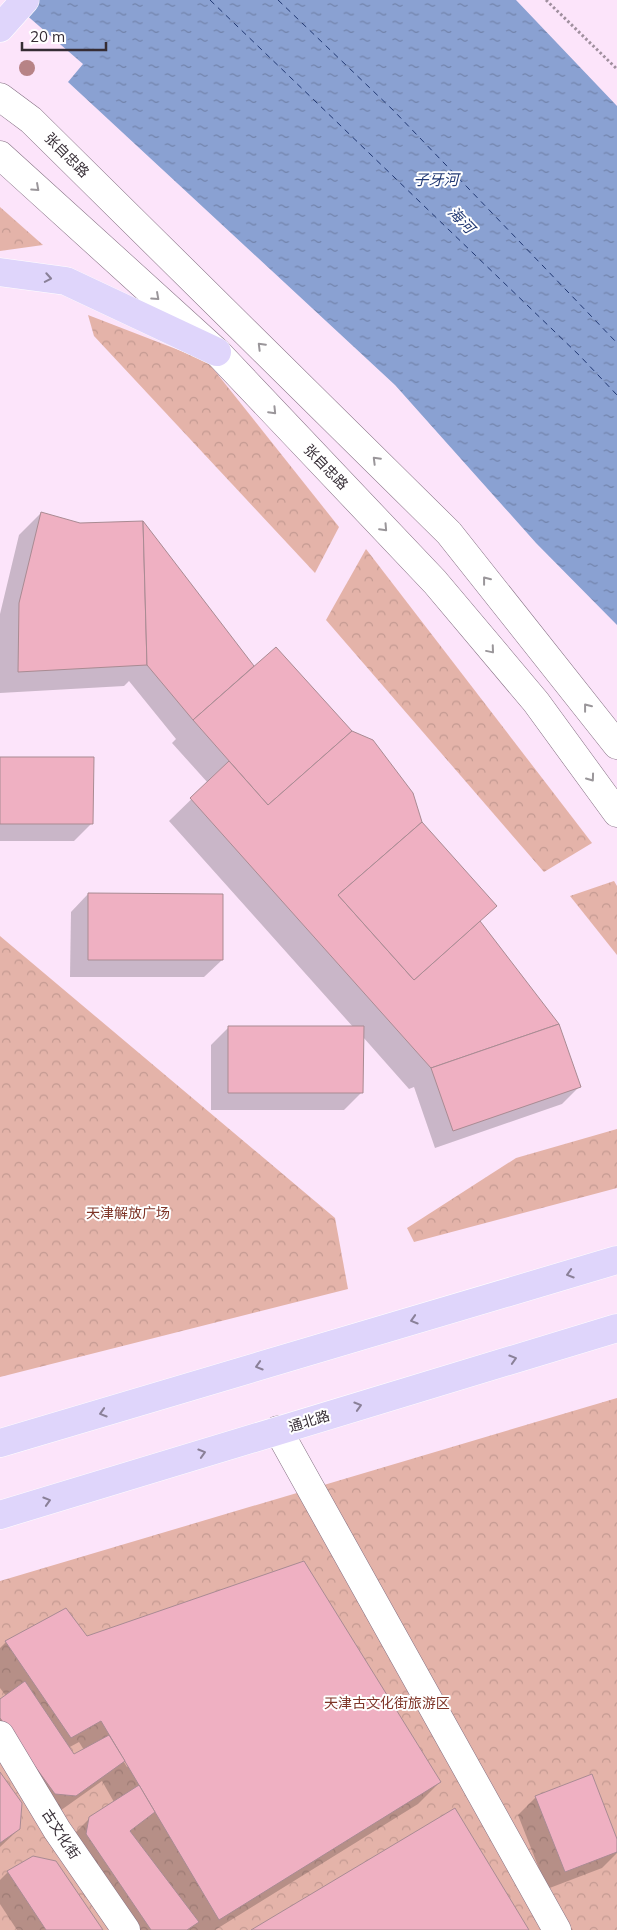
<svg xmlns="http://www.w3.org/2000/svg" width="617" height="1930" viewBox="0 0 617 1930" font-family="Mulish,'Noto Sans SC',sans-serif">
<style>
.park{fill:url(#park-crowns)}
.water{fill:url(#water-ripples)}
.shadow{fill:#0003;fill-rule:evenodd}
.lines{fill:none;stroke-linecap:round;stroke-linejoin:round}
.ferry{stroke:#213873;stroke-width:1;stroke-dasharray:6 5;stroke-linecap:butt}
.building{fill:#efb0c2;stroke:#a98b93}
.minor-casing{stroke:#846f82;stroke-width:29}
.major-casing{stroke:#fff;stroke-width:29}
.path{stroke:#a08f9e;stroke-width:3;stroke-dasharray:2.5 2.5;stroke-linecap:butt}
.minor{stroke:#fff;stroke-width:28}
.major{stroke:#dfd5fb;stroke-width:28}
.tree{fill:#b78386}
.oneway{stroke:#9a969a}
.oneway2{stroke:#8a8098}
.labels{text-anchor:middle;stroke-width:4;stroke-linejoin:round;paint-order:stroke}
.street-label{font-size:14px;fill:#352c34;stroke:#fff}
.park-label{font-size:14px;fill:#7e3427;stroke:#fff}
.water-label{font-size:15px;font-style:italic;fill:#213873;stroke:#fff}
</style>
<defs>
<pattern id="park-crowns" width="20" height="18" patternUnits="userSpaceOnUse" patternTransform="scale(1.25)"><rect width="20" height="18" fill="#e4b3a9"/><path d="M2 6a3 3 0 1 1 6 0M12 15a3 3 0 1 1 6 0" fill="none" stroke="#c49a92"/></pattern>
<pattern id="water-ripples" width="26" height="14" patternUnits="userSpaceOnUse" patternTransform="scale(1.25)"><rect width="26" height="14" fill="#8aa1d2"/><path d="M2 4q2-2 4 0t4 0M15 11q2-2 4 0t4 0" fill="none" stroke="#7283ab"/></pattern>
</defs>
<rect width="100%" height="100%" fill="#fce4fa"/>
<g class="park">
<path d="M0 207 43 245 0 251Z"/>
<path d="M88 315 207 361 339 527 315 573 94 336Z"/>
<path d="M366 549 592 843 544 872 326 620Z"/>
<path d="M614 881 617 886V955L570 896Z"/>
<path d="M0 936 335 1218 348 1289 0 1377Z"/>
<path d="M617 1129V1188L414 1242 407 1228 516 1158Z"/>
<path d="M617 1398V1930H0V1581Z"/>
</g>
<path class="water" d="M9 0H516L617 106V625L536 543 395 385 68 82 83 64Z"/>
<g class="shadow">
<path d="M41 513 247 672 421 822 479 922 580 1086 562 1104 435 1148 414 1087 409 1089 363 1037 362 1092 344 1110H211V1045L229 1027 354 1028 169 821 208 783 172 743 176 739 129 681 124 686 0 693V614L19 535Z"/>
<path d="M0 758 92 823 74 841H0Z"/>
<path d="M88 894 222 960 204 977H70L71 912Z"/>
<path d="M86 1637 440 1782 418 1804 215 1930H122L72 1836 90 1818 114 1802 102 1781 57 1813 0 1760V1700L6 1696 0 1688V1648L6 1642ZM79 1742 84 1750 73 1756 68 1748ZM117 1751 129 1766 127 1767Z"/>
<path d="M0 1775 19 1829 0 1847Z"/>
<path d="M536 1797 617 1843V1853L602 1868 547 1889 518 1815Z"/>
<path d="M8 1872 102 1930H17L0 1904V1880Z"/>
</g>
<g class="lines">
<g class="ferry">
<path d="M210 0 580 356 617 395"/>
<path d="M278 0 394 111 617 343"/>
</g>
</g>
<g class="building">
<path d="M41 512 80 523 143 521 147 665 18 672 19 603Z"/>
<path d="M143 521 254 666 193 720 147 665Z"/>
<path d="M276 647 352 731 268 805 193 720Z"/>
<path d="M352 731 373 740 413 793 422 822 338 895 414 980 480 921 559 1024 431 1068 190 798 229 761 268 805Z"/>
<path d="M0 757H94L93 824H0Z"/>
<path d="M422 822 497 906 414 980 338 895Z"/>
<path d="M88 893 223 894V960H88Z"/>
<path d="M559 1024 581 1087 453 1131 431 1068Z"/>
<path d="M228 1026H364L363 1093H228Z"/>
<path d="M304 1561 441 1782 219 1920 101 1721 71 1738 5 1641 66 1608 87 1636Z"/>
<path d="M25 1681 74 1754 109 1735 125 1761 76 1796 55 1794 0 1718V1699Z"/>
<path d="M0 1772 22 1803 20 1829 0 1843Z"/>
<path d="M592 1774 617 1839V1852L565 1872 535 1796Z"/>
<path d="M139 1785 155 1812 130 1831 199 1922 187 1930H151L86 1834 89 1817Z"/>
<path d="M455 1808 529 1930H251Z"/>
<path d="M33 1856 56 1861 103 1930H46L7 1871Z"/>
</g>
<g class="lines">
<defs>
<g id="minor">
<path d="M0 97 31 120 449 533 617 745"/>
<path d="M0 155 217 352 435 582 536 702 617 813"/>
<path d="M278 1430 557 1930"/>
<path d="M0 1735 57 1830 126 1930"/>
</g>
<g id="major">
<path d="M0 28 25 0"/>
<path d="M0 272 66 281 217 352"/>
<path d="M0 1443 617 1260"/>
<path d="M0 1515 617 1328"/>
</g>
</defs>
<use href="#minor" class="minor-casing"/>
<use href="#major" class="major-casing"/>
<path class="path" d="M546 0 617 69"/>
<use href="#minor" class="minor"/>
<use href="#major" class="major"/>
</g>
<circle class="tree" cx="27" cy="68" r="8"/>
<defs><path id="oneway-chevron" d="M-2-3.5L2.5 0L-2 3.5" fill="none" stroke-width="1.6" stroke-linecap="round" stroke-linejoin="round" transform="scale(1.25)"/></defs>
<g class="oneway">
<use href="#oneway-chevron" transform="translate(36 188) rotate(42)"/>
<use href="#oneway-chevron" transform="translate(156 297) rotate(42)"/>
<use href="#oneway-chevron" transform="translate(261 346) rotate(-135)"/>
<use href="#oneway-chevron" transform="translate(273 411) rotate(46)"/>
<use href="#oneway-chevron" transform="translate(376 460) rotate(-135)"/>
<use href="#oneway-chevron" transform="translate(384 528) rotate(47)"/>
<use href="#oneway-chevron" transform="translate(486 580) rotate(-128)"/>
<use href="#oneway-chevron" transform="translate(491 650) rotate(50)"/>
<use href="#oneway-chevron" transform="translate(587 707) rotate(-128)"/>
<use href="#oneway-chevron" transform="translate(591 778) rotate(54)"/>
</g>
<g class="oneway2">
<use href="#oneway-chevron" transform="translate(48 278) rotate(10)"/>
<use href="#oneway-chevron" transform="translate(570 1274) rotate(163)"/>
<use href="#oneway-chevron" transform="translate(414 1320) rotate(163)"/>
<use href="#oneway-chevron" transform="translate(513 1359) rotate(-17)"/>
<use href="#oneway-chevron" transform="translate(259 1366) rotate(163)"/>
<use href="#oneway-chevron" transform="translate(358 1406) rotate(-17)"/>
<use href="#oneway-chevron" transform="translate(103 1413) rotate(163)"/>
<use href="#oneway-chevron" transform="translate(202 1453) rotate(-17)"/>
<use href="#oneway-chevron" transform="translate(47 1501) rotate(-17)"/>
</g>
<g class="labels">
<g class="street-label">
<text transform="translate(67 155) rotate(45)" y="5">张自忠路</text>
<text transform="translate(326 467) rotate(46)" y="5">张自忠路</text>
<text transform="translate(309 1421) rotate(-17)" y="5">通北路</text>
<text transform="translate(61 1834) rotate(57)" y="5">古文化街</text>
</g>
<g class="park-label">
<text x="128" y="1218">天津解放广场</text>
<text x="387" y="1708">天津古文化街旅游区</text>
</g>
<g class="water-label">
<text x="436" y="185">子牙河</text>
<text transform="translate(461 220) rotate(46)" y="5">海河</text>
</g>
</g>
<path d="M22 42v8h84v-8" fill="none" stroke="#352c34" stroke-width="2.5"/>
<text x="30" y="42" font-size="15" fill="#352c34" stroke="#ffffff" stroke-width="4" paint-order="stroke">20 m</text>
</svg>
